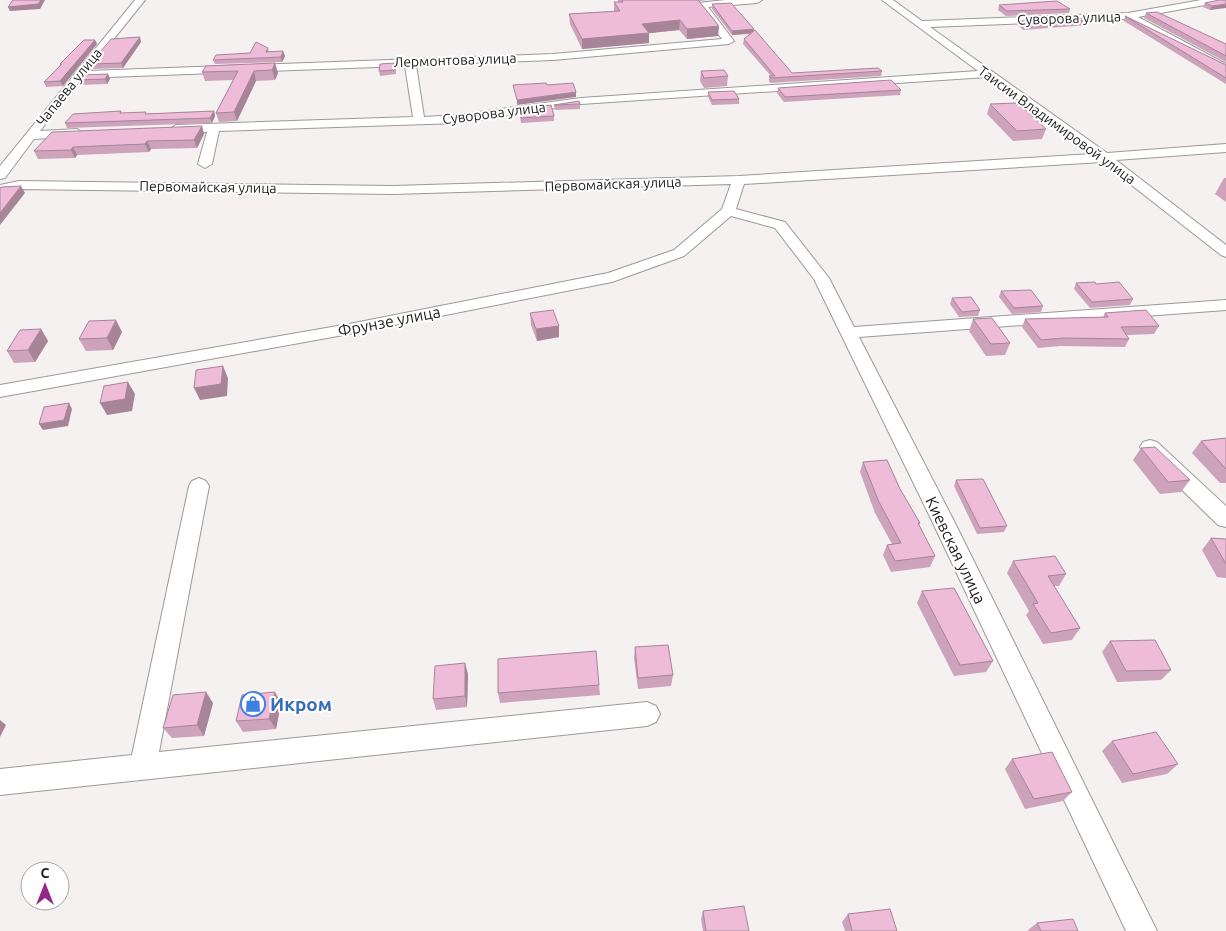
<svg xmlns="http://www.w3.org/2000/svg" width="1226" height="931" viewBox="0 0 1226 931" font-family="Ubuntu,sans-serif">
<style>
.lines{fill:none;stroke-linecap:round;stroke-linejoin:round}
.minor-casing{stroke:#9b9997;stroke-width:2}
.minor{fill:#fff;fill-rule:evenodd}
.wall{fill:#cda2bb}
.shaded-wall{fill:#a78498}
.building{fill:#eebcd9;stroke:#a78498}
.labels{text-anchor:middle;stroke-width:4;stroke-linejoin:round;paint-order:stroke}
.far-street-label{font-size:14px;fill:#222121;stroke:#fff}
.street-label{font-size:16px;fill:#222121;stroke:#fff}
.near-shop-label{font-size:19px;font-weight:bold;fill:#366cbe;stroke:#fff;text-anchor:start}
</style>
<rect width="100%" height="100%" fill="#f4f1f0"/>
<g class="lines">
<defs>
<g id="minor">
<path d="M135 0H145L88 71 553 54 722 39 696 5 698 3 725 0H762L757 3 708 7 734 41 729 44 553 60 416 65 424 117 458 115 581 98 978 71 882 0H893L922 21 1128 13 1201 0H1221L1216 3 1138 17 1226 64V71L1126 19 930 27 1107 153 1226 144V152L1116 160 1226 245V257L1221 255 1102 162 744 184 736 209 785 222 829 278 854 327 1226 300V310L859 337 954 521 1157 931H1126L932 521 814 279 775 228 731 216 684 256 612 282 349 334 0 397V385L349 324 608 273 674 250 722 209 731 184 393 194 19 189 0 193V185L19 181 393 186 739 176 1092 154 987 77 581 104 458 123 219 131 212 164 205 168 198 164 207 132 176 133 170 129 176 125 413 117 405 66 82 78 40 131 77 129 83 133 81 136 34 139 5 178 0 179V166Z"/>
<path d="M1150 440 1157 442 1226 506V527L1218 525 1143 452 1140 447 1143 442Z"/>
<path d="M199 478 206 481 209 486 159 752 647 702 656 706 660 714 656 722 647 726 0 795V769L132 755 189 486 192 481Z"/>
</g>
</defs>
<use href="#minor" class="minor-casing"/>
<use href="#minor" class="minor"/>
</g>
<g class="wall">
<path d="M618 0H708L699 1 719 26 718 36 687 39 679 30 649 33V43L582 49 570 24 569 14 614 11V2H618Z"/>
<path d="M1226 0 1210 10 1203 7 1205 3Z"/>
<path d="M712 4 753 31 792 73 882 71 881 76 770 83 769 81V76H771L743 44 744 39 751 34 732 35 712 9Z"/>
<path d="M999 5 1070 9 1069 13 1006 16 998 10Z"/>
<path d="M1146 13 1226 44V62L1144 18Z"/>
<path d="M1125 16 1226 65V84L1124 21Z"/>
<path d="M1089 20 1088 25 1023 30 1018 25 1019 21Z"/>
<path d="M95 40 97 44 63 86 46 87 44 82 60 65V64Z"/>
<path d="M141 42 123 68 92 69 90 64Z"/>
<path d="M268 48 269 52 285 56 282 62 215 64 213 60 250 53Z"/>
<path d="M275 63 278 73 275 80 256 81 237 121 219 122 216 113 233 80 205 81 202 72Z"/>
<path d="M396 68V74L380 76 379 71Z"/>
<path d="M701 71 728 76 727 86 704 88 700 81Z"/>
<path d="M108 74 110 79 107 84 79 85 77 80Z"/>
<path d="M778 88 901 90 900 95 784 102 777 93Z"/>
<path d="M708 92 739 99V104L712 105 708 97Z"/>
<path d="M580 104V109L555 110 554 105Z"/>
<path d="M990 104 1046 129 1042 139 1013 141 987 114Z"/>
<path d="M519 110 554 116V121L521 123Z"/>
<path d="M121 111V113L147 114 214 111 215 116 212 123 67 128 65 123Z"/>
<path d="M202 126 204 134 197 148 151 149 149 152 77 155 75 158 38 159 34 151Z"/>
<path d="M1224 178H1226V202L1215 194Z"/>
<path d="M1076 283 1096 284 1133 299 1130 305 1090 308 1074 289Z"/>
<path d="M1001 291 1043 306 1041 312 1012 314 999 297Z"/>
<path d="M952 298 980 310 978 316 959 317 950 304Z"/>
<path d="M530 313 559 326V337L537 341 531 325Z"/>
<path d="M1105 313 1159 326 1154 334 1127 335 1129 339 1125 347 1060 346 1038 348 1022 327 1025 319 1103 317Z"/>
<path d="M973 319 1010 343 1005 355 986 356 969 331Z"/>
<path d="M41 329 48 341 35 362 14 363 7 351Z"/>
<path d="M122 332 113 350 86 351 79 339Z"/>
<path d="M1226 438V483H1220L1192 453 1201 441Z"/>
<path d="M1141 448 1190 480 1181 492 1160 494 1133 460Z"/>
<path d="M863 462 900 489 920 523 919 525 935 556 930 567 891 572 883 555 887 545 892 544 875 513 860 472Z"/>
<path d="M956 480 1007 526 1004 532 977 534 954 486Z"/>
<path d="M1211 538 1226 539V578L1217 577 1202 550Z"/>
<path d="M1013 561 1066 574 1059 586H1054L1080 628 1072 640 1043 644 1026 615 1029 611 1007 573Z"/>
<path d="M922 591 993 661 986 672 954 676 917 603Z"/>
<path d="M1110 641 1171 670 1161 680 1117 682 1102 652Z"/>
<path d="M635 647 673 675 671 686 638 689 634 658Z"/>
<path d="M468 674 467 707 436 710 433 699Z"/>
<path d="M599 685 600 695 500 703 498 693Z"/>
<path d="M213 703 204 736 172 738 163 728Z"/>
<path d="M281 703 276 729 243 732 236 721Z"/>
<path d="M1112 741 1178 764 1167 774 1122 783 1102 751Z"/>
<path d="M1012 759 1072 792 1063 801 1025 809 1005 769Z"/>
<path d="M703 911 749 931H703L701 919Z"/>
<path d="M848 914 897 931H845L842 922Z"/>
<path d="M1037 923 1078 931H1028V930Z"/>
</g>
<g class="shaded-wall">
<path d="M41 0H45L40 9 10 11 8 7Z"/>
<path d="M1226 4V8L1210 10 1212 6Z"/>
<path d="M680 20 679 30 642 34 649 33V43L582 49V39L642 24Z"/>
<path d="M719 26 718 36 687 39V29Z"/>
<path d="M754 29 753 33 732 35V31Z"/>
<path d="M140 37 141 42 123 68 121 63Z"/>
<path d="M95 40 97 44 63 86 60 81Z"/>
<path d="M283 51 285 56 282 62 281 57Z"/>
<path d="M275 63 278 73 275 80 272 70Z"/>
<path d="M254 71 256 81 237 121 234 112Z"/>
<path d="M108 74 110 79 107 84 105 79Z"/>
<path d="M576 92V97L517 105V100Z"/>
<path d="M214 111 215 116 212 123 210 118Z"/>
<path d="M202 126 204 134 197 148 194 140Z"/>
<path d="M147 141 151 149 149 152 145 144Z"/>
<path d="M73 147 77 155 75 158 71 150Z"/>
<path d="M21 186 25 193 0 225V213Z"/>
<path d="M116 320 122 332 113 350 107 338Z"/>
<path d="M559 326V337L537 341 536 329Z"/>
<path d="M41 329 48 341 35 362 28 350Z"/>
<path d="M223 366 228 378 227 396 200 400 194 388Z"/>
<path d="M128 382 135 394 132 411 107 415 100 403Z"/>
<path d="M69 403 72 409 68 426 43 430 39 424Z"/>
<path d="M465 663 468 674 467 707 465 696Z"/>
<path d="M206 692 213 703 204 736 197 725Z"/>
<path d="M275 692 281 703 276 729 269 719Z"/>
<path d="M0 720 6 725 0 737Z"/>
</g>
<g class="building">
<path d="M13 0H41L38 4 8 7Z"/>
<path d="M622 0H698L719 26 687 29 680 20 642 24 649 33 582 39 569 14 620 11 614 2H623Z"/>
<path d="M1219 0H1226V4L1212 6 1205 3Z"/>
<path d="M1057 1 1070 9 1007 11 999 5Z"/>
<path d="M731 3 754 29 732 31 712 4Z"/>
<path d="M1157 12 1226 44V56L1146 13Z"/>
<path d="M1125 16 1226 65V78Z"/>
<path d="M1085 18 1089 20 1025 25 1019 21Z"/>
<path d="M755 30 792 73 878 68 882 71 771 78 769 76H775L744 39Z"/>
<path d="M140 37 121 63 90 64 111 39Z"/>
<path d="M84 40H95L60 81 44 82 62 64H60Z"/>
<path d="M256 42 268 48 266 52 283 51 281 57 213 60 216 55 250 53Z"/>
<path d="M275 63 272 70 254 71 234 112 216 113 238 71 202 72 206 66Z"/>
<path d="M395 63V70L379 71 380 64Z"/>
<path d="M724 70 728 76 704 78 701 71Z"/>
<path d="M108 74 105 79 77 80 81 75Z"/>
<path d="M891 80 901 90 785 97 778 88Z"/>
<path d="M546 83 547 85 573 83 576 92 517 100 513 85Z"/>
<path d="M734 91 739 99 712 100 708 92Z"/>
<path d="M579 101 580 104 554 105Z"/>
<path d="M1018 103 1046 129 1017 131 990 104Z"/>
<path d="M551 105 554 116 521 118 519 110Z"/>
<path d="M121 111 120 113 146 112 145 114 214 111 210 118 65 123 73 114Z"/>
<path d="M202 126 194 140 147 141 145 144 73 147 71 150 34 151 52 132Z"/>
<path d="M21 186 0 213V188L1 187Z"/>
<path d="M1095 282 1096 284 1119 282 1133 299 1092 302 1076 283Z"/>
<path d="M1031 290 1043 306 1014 308 1001 291Z"/>
<path d="M971 297 980 310 962 312 952 298Z"/>
<path d="M553 310 559 326 536 329 530 313Z"/>
<path d="M1146 310 1159 326 1121 327 1129 339 1064 338 1041 340 1025 319 1108 317 1105 313Z"/>
<path d="M992 318 1010 343 991 344 973 319Z"/>
<path d="M116 320 107 338 79 339 89 321Z"/>
<path d="M41 329 28 350 7 351 20 330Z"/>
<path d="M223 366 221 384 194 388 196 370Z"/>
<path d="M128 382 125 399 100 403 104 386Z"/>
<path d="M69 403 64 420 39 424 44 407Z"/>
<path d="M1226 438V469L1201 441Z"/>
<path d="M1155 447 1190 480 1168 482 1141 448Z"/>
<path d="M887 460 900 489 920 523H918L935 556 895 561 887 545 901 543 879 502 863 462Z"/>
<path d="M983 479 1007 526 980 528 956 480Z"/>
<path d="M1211 538 1226 539V564Z"/>
<path d="M1055 556 1066 574 1048 576 1080 628 1051 633 1033 604 1038 603 1013 561Z"/>
<path d="M954 588 993 661 960 665 922 591Z"/>
<path d="M1155 640 1171 670 1126 671 1110 641Z"/>
<path d="M668 645 673 675 638 678 635 647Z"/>
<path d="M596 651 599 685 498 693V659Z"/>
<path d="M465 663V696L433 699 435 666Z"/>
<path d="M206 692 197 725 163 728 173 695Z"/>
<path d="M275 692 269 719 236 721 242 695Z"/>
<path d="M1156 732 1178 764 1133 774 1112 741Z"/>
<path d="M1052 752 1072 792 1034 799 1012 759Z"/>
<path d="M744 906 749 931H706L703 911Z"/>
<path d="M890 909 897 931H852L848 914Z"/>
<path d="M1073 919 1078 931H1041L1037 923Z"/>
</g>
<defs>
<symbol id="shop-ring" viewBox="-11 -11 22 22"><circle r="9.5" fill="#fff" stroke="#3f7fe0" stroke-width="1.5"/><path d="M-5-2.5h2.3a2.7 3.5 0 0 1 5.4 0H5L5.5 6h-11ZM-1.5-2.5h3a1.5 2.3 0 0 0-3 0Z" fill="#3f7fe0"/></symbol>
</defs>
<g fill-rule="evenodd">
<use href="#shop-ring" x="239" y="690" width="28" height="28"/>
</g>
<g class="labels">
<g class="far-street-label">
<text transform="translate(1069 18) rotate(-2)" y="5">Суворова улица</text>
<text transform="translate(455 60) rotate(-2)" y="5">Лермонтова улица</text>
<text transform="translate(69 87) rotate(-51)" y="5">Чапаева улица</text>
<text transform="translate(494 113) rotate(-7)" y="5">Суворова улица</text>
<text transform="translate(1057 125) rotate(36)" y="5">Таисии Владимировой улица</text>
<text transform="translate(613 184) rotate(-2)" y="5">Первомайская улица</text>
<text transform="translate(208 187) rotate(1)" y="5">Первомайская улица</text>
</g>
<g class="street-label">
<text transform="translate(389 321) rotate(-11)" y="6">Фрунзе улица</text>
<text transform="translate(956 550) rotate(64)" y="6">Киевская улица</text>
</g>
<g class="near-shop-label">
<text x="270" y="711">Икром</text>
</g>
</g>
<g transform="translate(45 886)"><circle r="24" fill="#ffffff" stroke="#a7a6a6"/>
<path d="M0-4L9 19L0 12L-9 19Z" fill="#942788"/>
<text y="-8" font-size="14" font-weight="bold" text-anchor="middle" fill="#222121">С</text>
</g>
</svg>
